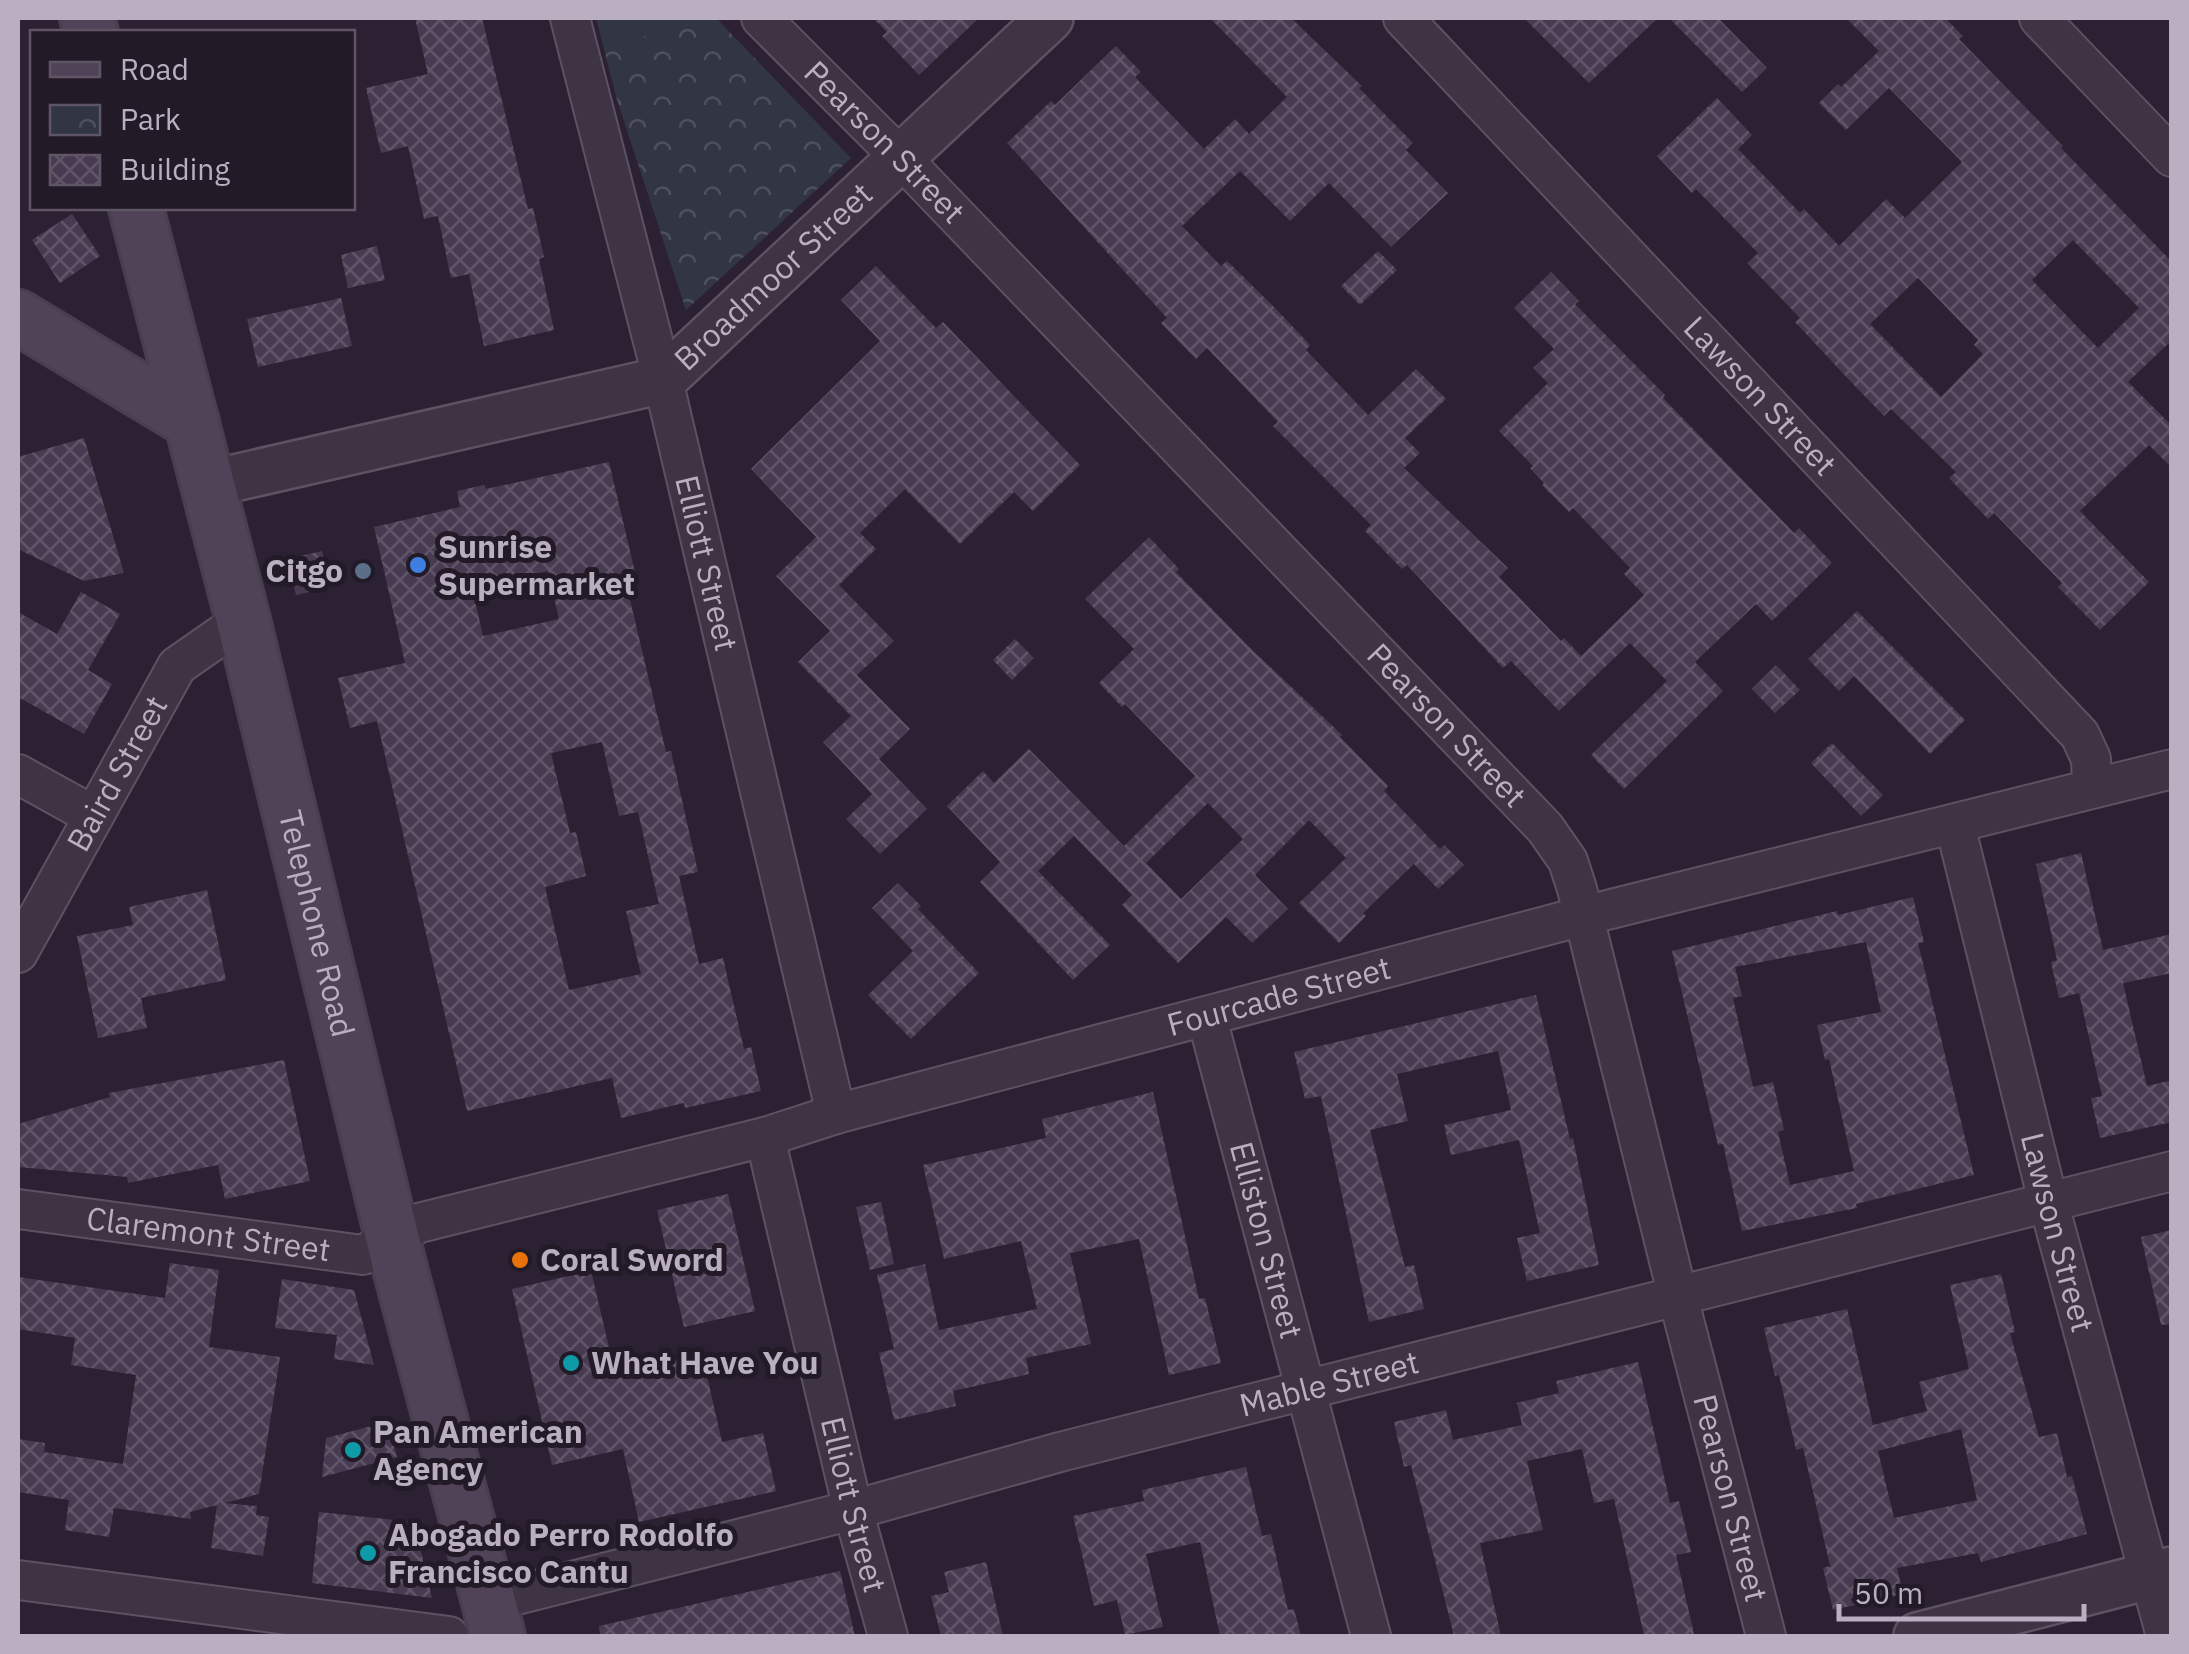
<svg xmlns="http://www.w3.org/2000/svg" width="2189" height="1654" viewBox="0 0 2189 1654" font-family="'IBM Plex Sans',sans-serif">
<style>
.park{fill:url(#park-crowns)}
.garden{fill:#323544}
.building{fill:url(#building-cross-hatch);fill-rule:evenodd}
.lines{fill:none;stroke-linecap:round;stroke-linejoin:round}
.minor-casing{stroke:#5c5262;stroke-width:42}
.tertiary-casing{stroke:#5c5262;stroke-width:50}
.secondary-casing{stroke:#473e4e;stroke-width:58}
.minor{stroke:#3e3444;stroke-width:38}
.tertiary{stroke:#3e3444;stroke-width:45}
.secondary{stroke:#504357;stroke-width:52}
.shop-dot{fill:#3f7fe0;stroke:#231a28;stroke-width:4}
.service-dot{fill:#5c6f8a;stroke:#231a28;stroke-width:4}
.food-dot{fill:#e8710a;stroke:#231a28;stroke-width:4}
.culture-dot{fill:#0f9aa8;stroke:#231a28;stroke-width:4}
.labels{text-anchor:middle;stroke-width:10;stroke-linejoin:round;paint-order:stroke}
.street-label{font-size:32px;fill:#baafc1;stroke:#231a28}
.poi-label{font-size:32px;font-weight:bold;fill:#baafc1;stroke:#231a28;text-anchor:start}
</style>
<defs>
<pattern id="park-crowns" width="20" height="18" patternUnits="userSpaceOnUse" patternTransform="scale(2.5)"><rect width="20" height="18" fill="#323544"/><path d="M2 6a3 3 0 1 1 6 0M12 15a3 3 0 1 1 6 0" fill="none" stroke="#4e505d"/></pattern>
<pattern id="building-cross-hatch" width="8" height="8" patternUnits="userSpaceOnUse" patternTransform="scale(2.5)"><rect width="8" height="8" fill="#483b51"/><path d="M0 0l8 8M0 8l8-8" fill="none" stroke="#605568"/></pattern>
</defs>
<rect width="100%" height="100%" fill="#2c2133"/>
<path class="park" d="M596 18H716L851 158 686 310 617 100Z"/>
<path class="garden" d="M621 18H665L668 31 626 41Z"/>
<g class="building">
<path d="M415 18H482L528 209 533 208 544 257 539 259 554 330 484 346 469 274 451 278 438 216 424 219 408 146 381 153 366 88 428 74Z"/>
<path d="M873 18H979L919 75 882 36 887 32Z"/>
<path d="M1210 18H1291L1362 86 1359 88 1413 143 1406 150 1448 193 1391 247 1329 183 1290 221 1240 171 1182 226 1221 266 1227 261 1275 308 1310 345 1306 350 1368 415 1416 369 1446 399 1405 438 1420 453 1404 468 1508 568 1499 577 1561 641 1564 638 1581 656 1644 595 1624 574 1630 568 1573 508 1569 512 1542 485 1544 483 1530 468 1533 466 1499 431 1548 383 1533 368 1554 349 1514 308 1551 272 1579 301 1575 304 1665 395 1663 398 1794 533 1799 528 1832 563 1772 621 1756 604 1695 662 1723 691 1624 789 1591 755 1667 681 1630 643 1559 711 1511 661 1503 668 1407 565 1402 569 1365 531 1371 525 1273 426 1278 422 1207 348 1196 359 1161 323 1167 318 1007 143 1051 101 1055 105 1116 46 1141 72 1135 77 1204 149 1235 119 1249 134 1287 97Z"/>
<path d="M1524 18H1658L1589 83Z"/>
<path d="M1669 18H1718L1767 68 1742 92Z"/>
<path d="M1846 18H1945L1963 36 1959 39 2063 146 2061 148 2172 262V340L2128 382 2172 426V468L2149 445 2080 511 2149 582 2100 630 2058 587 2062 583 1994 513 1988 519 1949 478 1956 472 1891 409 1884 416 1852 383 1795 322 1800 318 1747 263 1758 253 1696 189 1692 193 1657 156 1717 98 1752 135 1738 149 1800 213 1804 209 1839 246 1886 199 1905 218 1962 162 1889 88 1846 130 1819 103 1838 84 1841 87 1879 51ZM2073 240 2139 308 2098 348 2032 280ZM1918 278 1978 340 1974 345 1983 354 1941 397 1870 324Z"/>
<path d="M72 214 100 256 60 283 32 240Z"/>
<path d="M377 246 385 280 348 288 341 255Z"/>
<path d="M1378 251 1397 270 1360 305 1341 286Z"/>
<path d="M876 266 936 328 943 322 1080 465 1033 511 1014 492 960 544 905 489 860 533 876 549 839 585 894 641 857 675 910 729 879 759 927 809 880 854 846 819 872 794 823 742 851 716 798 662 830 631 776 576 816 537 751 469 880 341 841 300Z"/>
<path d="M341 298 352 346 258 367 247 319Z"/>
<path d="M84 438 124 573 84 581 18 549V457Z"/>
<path d="M609 462 638 585 627 587 666 752 671 751 698 872 679 876 699 964 723 958 744 1049 751 1047 761 1091 685 1108 684 1103 621 1118 612 1078 467 1111 377 721 350 728 338 678 405 663 374 527 460 507 457 491 484 485 486 489ZM548 571 559 619 483 636 472 587ZM602 742 619 816 638 812 659 904 626 911 641 974 569 990 545 887 586 876 576 832 570 833 551 753Z"/>
<path d="M1149 537 1179 569 1176 572 1249 647 1342 735 1340 737 1388 786 1384 791 1440 849 1444 845 1464 865 1438 889 1414 864 1363 913 1366 916 1339 943 1299 903 1346 858 1309 820 1255 875 1288 909 1252 943 1226 917 1178 963 1122 905 1132 895 1074 836 1038 871 1110 945 1073 980 980 882 1000 862 947 806 983 771 994 783 1029 749 1124 846 1195 776 1125 704 1122 707 1099 683 1134 649 1085 599ZM1208 803 1243 839 1181 899 1146 863Z"/>
<path d="M322 551 330 587 296 595 288 559Z"/>
<path d="M81 592 120 614 88 670 112 684 84 734 18 697V612L57 634Z"/>
<path d="M1857 611 1965 720 1930 754 1854 676 1839 691 1808 659Z"/>
<path d="M1015 639 1034 658 1012 680 993 660Z"/>
<path d="M1776 665 1800 690 1775 713 1752 689Z"/>
<path d="M1832 743 1883 795 1861 816 1811 763Z"/>
<path d="M2081 853 2103 950 2172 934V973L2123 983 2147 1086 2172 1080V1122L2100 1138 2091 1098 2102 1096 2079 993 2059 998 2051 962 2057 960 2036 864Z"/>
<path d="M898 883 921 906 918 909 979 973 911 1039 868 995 913 951 872 908Z"/>
<path d="M207 890 226 980 141 998 147 1028 98 1038 77 936 133 925 129 907Z"/>
<path d="M1913 897 1924 942 1918 943 1974 1175 1856 1204 1857 1208 1742 1231 1723 1144 1718 1145 1672 951 1837 911 1838 915ZM1866 942 1881 1012 1817 1025 1825 1060 1829 1059 1854 1171 1790 1185 1778 1132 1784 1130 1773 1082 1753 1087 1733 998 1742 996 1735 967Z"/>
<path d="M1536 995 1570 1139 1573 1138 1599 1265 1527 1281 1517 1238 1540 1233 1519 1140 1451 1155 1444 1125 1511 1110 1498 1051 1397 1074 1408 1121 1370 1130 1405 1267 1414 1265 1424 1309 1369 1322 1321 1096 1305 1099 1294 1052Z"/>
<path d="M284 1060 310 1181 225 1199 218 1165 128 1183 127 1177 18 1167V1124L110 1097 109 1093Z"/>
<path d="M1153 1092 1199 1299 1205 1298 1221 1363 1169 1375 1139 1239 1070 1253 1091 1344 1026 1358 1029 1374 953 1391 956 1406 894 1420 879 1353 894 1349 877 1275 925 1264 939 1330 1037 1309 1021 1241 944 1259 923 1165 1046 1138 1042 1119Z"/>
<path d="M728 1194 755 1311 684 1327 657 1210Z"/>
<path d="M881 1202 894 1264 870 1270 856 1207Z"/>
<path d="M2172 1230V1324L2161 1325 2141 1237Z"/>
<path d="M170 1263 219 1270 209 1347 280 1357 259 1494 225 1503 257 1506 256 1515 269 1517 263 1556 211 1548 217 1505 190 1512 191 1519 114 1508 109 1537 65 1530 69 1500 18 1492V1439L45 1443 44 1452 123 1464 136 1375 71 1365 75 1338 18 1329V1277L165 1298Z"/>
<path d="M591 1271 615 1373 702 1354 722 1442 763 1433 776 1491 639 1522 623 1449 552 1465 512 1289Z"/>
<path d="M2001 1274 2015 1332 2010 1333 2039 1437 2057 1433 2067 1477 2072 1476 2087 1534 1981 1562 1978 1553 1897 1568 1903 1594 1833 1610 1823 1568 1830 1566 1803 1448 1796 1450 1779 1375 1775 1376 1764 1328 1847 1309 1873 1425 1927 1411 1919 1382 1969 1369 1950 1285ZM1961 1429 1977 1500 1894 1518 1878 1451Z"/>
<path d="M282 1279 354 1290 374 1365 334 1359 337 1335 275 1328Z"/>
<path d="M1638 1362 1670 1503 1679 1501 1691 1552 1676 1555 1694 1634 1644 1636 1614 1499 1594 1503 1582 1449 1527 1461 1543 1530 1480 1543 1501 1636H1454L1411 1465 1404 1467 1394 1422 1446 1410 1453 1440 1522 1425 1517 1403 1559 1393 1556 1381Z"/>
<path d="M387 1422 397 1457 322 1477 326 1438Z"/>
<path d="M1246 1467 1262 1536 1271 1534 1288 1610 1294 1609 1301 1636H1220L1200 1542 1146 1554 1163 1627 1125 1635 1117 1600 1094 1606 1073 1516 1144 1501 1142 1490Z"/>
<path d="M319 1512 414 1522 432 1598 312 1583Z"/>
<path d="M986 1562 1003 1636H941L931 1596 949 1592 944 1572Z"/>
<path d="M840 1571 855 1636H600L599 1626Z"/>
</g>
<g class="lines">
<defs>
<g id="minor">
<path id="s1" d="M570 18 663 380 836 1114"/>
<path id="s2" d="M761 18 901 158 1545 828 1568 861 1577 889 1678 1297 1766 1636"/>
<path id="s3" d="M1403 18 2080 735 2091 759 2092 788"/>
<path d="M2039 18 2172 157"/>
<path d="M18 774 94 816"/>
<path id="s4" d="M1955 825 2048 1201 2166 1636"/>
<path id="s5" d="M18 953 177 666 243 620"/>
<path id="s6" d="M1207 1018 1371 1636"/>
<path id="s7" d="M765 1137 853 1510 888 1636"/>
<path id="s8" d="M18 1209 363 1255 419 1223 765 1137 836 1114 1583 916 2172 769"/>
<path d="M18 1580 449 1636"/>
<path id="s9" d="M489 1602 853 1510 1060 1452 2172 1171"/>
</g>
<g id="tertiary">
<path id="s10" d="M208 484 663 380 1050 18"/>
<path d="M1917 1636 2172 1570"/>
</g>
<g id="secondary">
<path d="M87 18 91 32"/>
<path id="s11" d="M136 208 243 620 398 1261 498 1636"/>
<path d="M18 317 192 422"/>
</g>
</defs>
<use href="#minor" class="minor-casing"/>
<use href="#tertiary" class="tertiary-casing"/>
<use href="#secondary" class="secondary-casing"/>
<use href="#minor" class="minor"/>
<use href="#tertiary" class="tertiary"/>
<use href="#secondary" class="secondary"/>
</g>
<circle class="shop-dot" cx="418" cy="565" r="10"/>
<circle class="service-dot" cx="363" cy="571" r="10"/>
<circle class="food-dot" cx="520" cy="1260" r="10"/>
<g class="culture-dot">
<circle cx="571" cy="1363" r="10"/>
<circle cx="353" cy="1450" r="10"/>
<circle cx="368" cy="1553" r="10"/>
</g>
<g class="labels">
<g class="street-label">
<text dy="11" stroke="none"><textPath href="#s2" startOffset="175">Pearson Street</textPath></text>
<text dy="11" stroke="none"><textPath href="#s10" startOffset="618">Broadmoor Street</textPath></text>
<text dy="11" stroke="none"><textPath href="#s3" startOffset="520">Lawson Street</textPath></text>
<text dy="11" stroke="none"><textPath href="#s1" startOffset="562">Elliott Street</textPath></text>
<text dy="11" stroke="none"><textPath href="#s2" startOffset="985">Pearson Street</textPath></text>
<text dy="11" stroke="none"><textPath href="#s5" startOffset="205">Baird Street</textPath></text>
<text dy="11" stroke="none"><textPath href="#s11" startOffset="738">Telephone Road</textPath></text>
<text dy="11" stroke="none"><textPath href="#s8" startOffset="1302">Fourcade Street</textPath></text>
<text dy="11" stroke="none"><textPath href="#s4" startOffset="420">Lawson Street</textPath></text>
<text dy="11" stroke="none"><textPath href="#s8" startOffset="192">Claremont Street</textPath></text>
<text dy="11" stroke="none"><textPath href="#s6" startOffset="230">Elliston Street</textPath></text>
<text dy="11" stroke="none"><textPath href="#s9" startOffset="868">Mable Street</textPath></text>
<text dy="11" stroke="none"><textPath href="#s2" startOffset="1825">Pearson Street</textPath></text>
<text dy="11" stroke="none"><textPath href="#s7" startOffset="378">Elliott Street</textPath></text>
</g>
<g class="poi-label">
<text x="438" y="558">Sunrise<tspan x="438" dy="37">Supermarket</tspan></text>
<text x="343" y="582" text-anchor="end">Citgo</text>
<text x="540" y="1271">Coral Sword</text>
<text x="591" y="1374">What Have You</text>
<text x="373" y="1443">Pan American<tspan x="373" dy="37">Agency</tspan></text>
<text x="388" y="1546">Abogado Perro Rodolfo<tspan x="388" dy="37">Francisco Cantu</tspan></text>
</g>
</g>
<rect width="2189" height="1654" fill="none" stroke="#baafc1" stroke-width="40"/>
<rect x="30" y="30" width="325" height="180" fill="#231a28" stroke="#5f5665" stroke-width="2.5"/>
<rect x="50" y="62" width="50" height="15" fill="#504357" stroke="#5f5665" stroke-width="2.5"/>
<text x="120" y="80" font-size="30" fill="#baafc1">Road</text>
<rect x="50" y="105" width="50" height="30" fill="url(#park-crowns)" stroke="#5f5665" stroke-width="2.5"/>
<text x="120" y="130" font-size="30" fill="#baafc1">Park</text>
<rect x="50" y="155" width="50" height="30" fill="url(#building-cross-hatch)" stroke="#5f5665" stroke-width="2.5"/>
<text x="120" y="180" font-size="30" fill="#baafc1">Building</text>
<path d="M1839 1604v15h245v-15" fill="none" stroke="#baafc1" stroke-width="5"/>
<text x="1854" y="1604" font-size="30" fill="#baafc1" stroke="#231a28" stroke-width="8" paint-order="stroke">50 m</text>
</svg>
